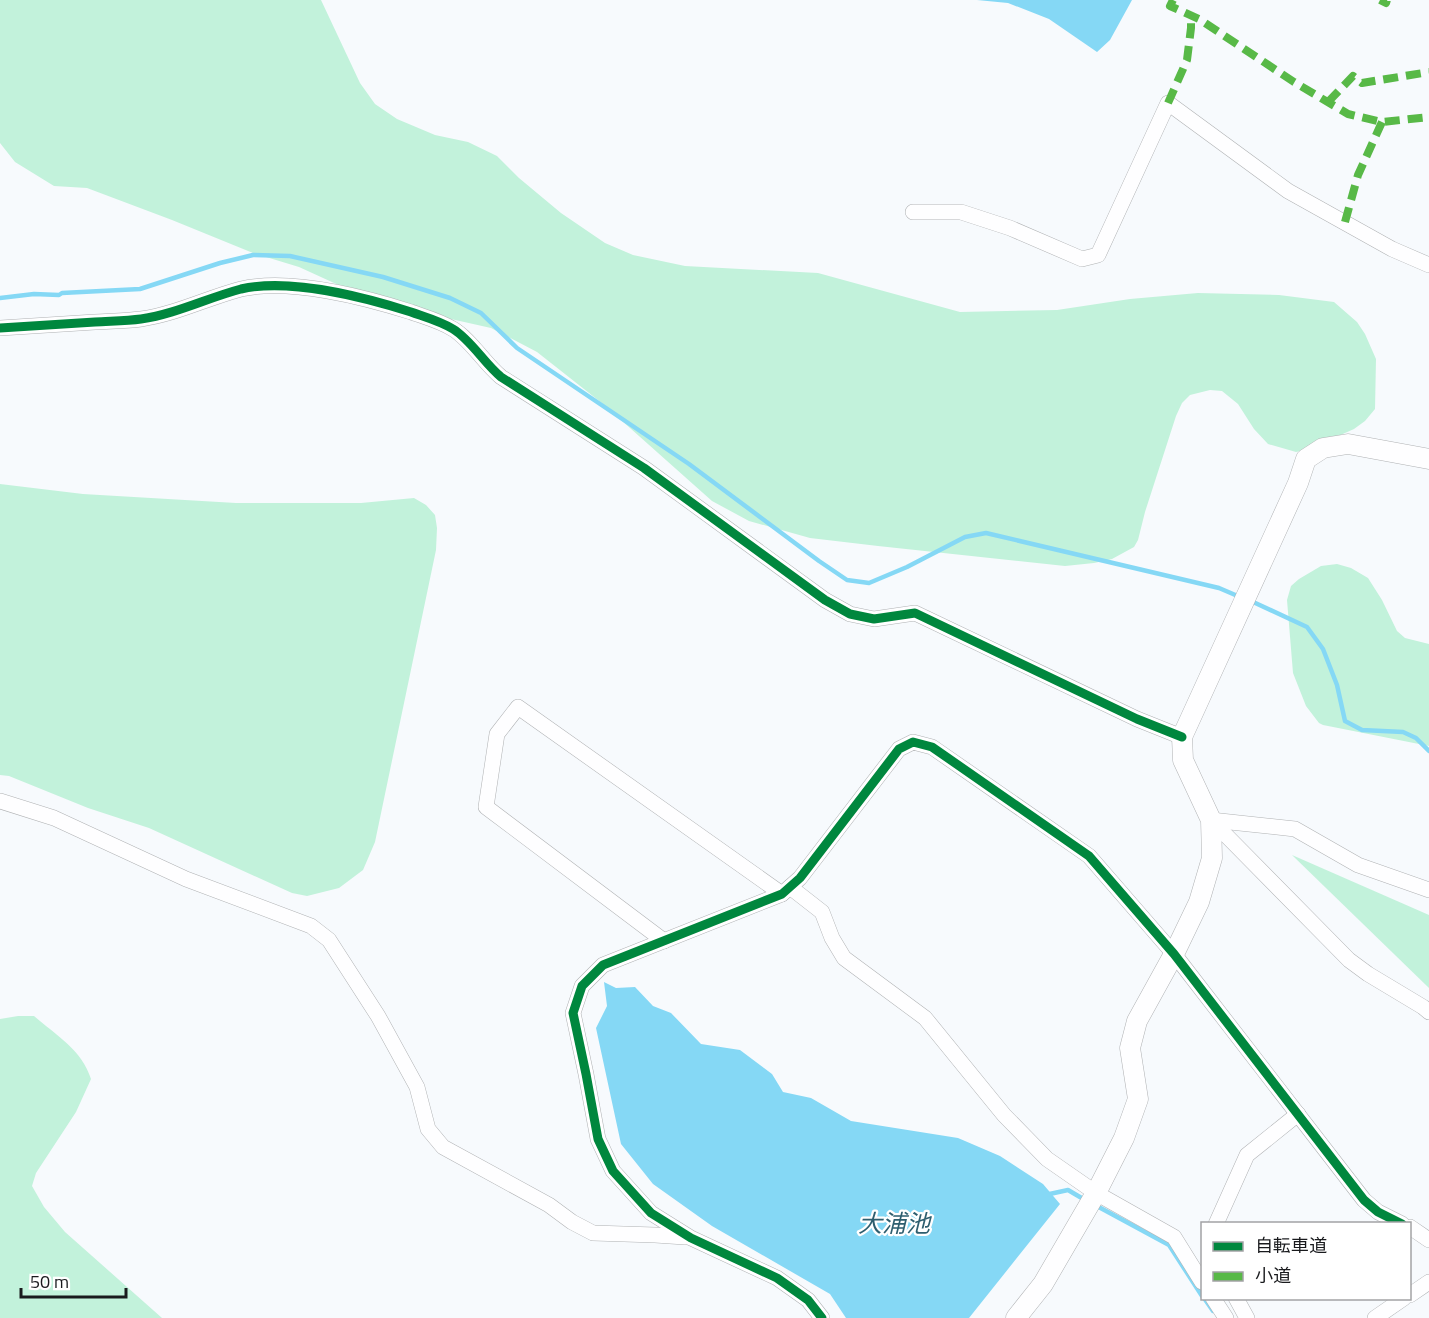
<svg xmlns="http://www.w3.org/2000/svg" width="1429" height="1318" viewBox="0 0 1429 1318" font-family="'Titillium Web','Noto Sans JP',sans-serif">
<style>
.green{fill:#c2f2db}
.water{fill:#85d8f5}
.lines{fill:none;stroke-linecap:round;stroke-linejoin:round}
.stream{stroke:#85d8f5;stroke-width:4.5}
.minor-casing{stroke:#b0b2b4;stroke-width:16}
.tertiary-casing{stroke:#b0b2b4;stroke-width:21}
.minor{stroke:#fefeff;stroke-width:15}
.tertiary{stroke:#fefeff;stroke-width:20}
.quiet{stroke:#58b947;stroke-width:8;stroke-dasharray:15 8;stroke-linecap:butt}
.cycleway-casing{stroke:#fff;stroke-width:13}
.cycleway{stroke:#00873e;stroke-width:9}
.labels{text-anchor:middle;stroke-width:4.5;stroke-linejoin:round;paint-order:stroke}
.water-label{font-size:24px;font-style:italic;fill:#2d5e6f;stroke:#fff}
</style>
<rect width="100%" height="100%" fill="#f7fafd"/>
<g class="green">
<path d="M0 0H321L360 83 375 104 397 119 435 135 468 142 497 156 519 178 561 213 605 243 633 255 685 266 818 273 960 312 1057 310 1130 299 1198 293 1279 295 1334 302 1357 322 1365 334 1376 359 1375 409 1365 421 1354 429 1309 449 1296 452 1268 444 1254 429 1238 404 1222 391 1210 390 1190 395 1182 403 1176 416 1145 512 1138 540 1134 547 1112 559 1094 563 1065 566 878 546 810 538 749 521 712 501 603 404 537 352 491 328 433 315 345 288 299 267 253 253 172 220 87 188 54 186 15 162 0 143Z"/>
<path d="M0 484 83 494 236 503H361L414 498 426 505 435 515 437 528 436 550 375 842 363 870 339 888 307 896 292 893 149 828 88 808 9 776 0 775Z"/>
<path d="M1337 564 1351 568 1368 578 1382 600 1397 631 1405 638 1429 644V746L1323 725 1319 723 1306 706 1293 673 1287 600 1291 586 1299 579 1321 566Z"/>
<path d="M1292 855 1429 915V988Z"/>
<path d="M18 1016H34C56 1035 82 1050 91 1079L76 1112 36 1173 32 1186 44 1207 65 1232 162 1318H0V1019Z"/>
</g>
<g class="water">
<path d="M977 0H1132L1110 40 1097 52 1049 19 1008 3Z"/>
<path d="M604 982 616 988 635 987 653 1006 671 1013 701 1044 740 1050 772 1074 783 1092 811 1098 851 1121 958 1138 1000 1156 1043 1184 1060 1204 969 1318H846L830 1294 712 1226 653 1184 621 1144 596 1028 607 1006Z"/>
</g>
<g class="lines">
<g class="stream">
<path d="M0 298 34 294 59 295 62 293 140 289 220 263 253 255 290 256 383 277 450 298 481 313 517 348 689 464 819 561 847 580 869 583 907 567 965 537 986 533 1219 588 1240 597"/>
<path d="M1251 601 1307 627 1323 649 1337 685 1345 721 1362 730 1403 732 1416 738 1429 751"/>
<path d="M1045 1195 1068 1190 1085 1200"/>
<path d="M1095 1205 1169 1245 1202 1296"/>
<path d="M1204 1298 1213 1311"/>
</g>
<defs>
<g id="minor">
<path d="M913 212H961L1010 228 1082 259 1098 255 1168 103 1288 191 1392 249 1429 265"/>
<path d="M0 328C32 326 64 324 95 322 110 321 126 321 141 319 176 314 207 298 241 289 290 278 364 297 411 312 425 317 440 321 453 329 471 340 484 363 501 377L644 468 825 600 850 614 874 619 915 613 1137 719 1182 737"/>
<path d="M0 801 54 818 186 879 311 926 329 940 378 1016 417 1087 428 1129 443 1147 549 1205 572 1222 593 1233 655 1235 685 1237"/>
<path d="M1211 820 1349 960 1368 974 1423 1007 1429 1012"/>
<path d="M1211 820 1295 829 1358 865 1429 890"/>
<path d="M790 887 822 912 832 938 844 958 925 1018 1004 1115 1047 1159 1096 1193 1174 1237 1202 1282"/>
<path d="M664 941 486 807 497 734 518 707 782 894"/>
<path d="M1216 1224 1247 1155 1298 1114"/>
<path d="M1410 1227 1429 1240"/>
<path d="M1410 1295 1429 1282"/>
<path d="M1213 1298 1226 1318"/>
<path d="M1236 1298 1247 1318"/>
<path d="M822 1318 808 1300 777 1278 691 1238 651 1213 613 1171 598 1139 586 1074 573 1013 582 986 603 965 782 894 800 878 899 749 913 742 932 747 1089 856 1174 954 1364 1200 1378 1212 1402 1224"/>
<path d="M1375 1318 1404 1298"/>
</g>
<path id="tertiary" d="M1016 1318 1043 1284 1096 1193 1124 1138 1138 1099 1130 1048 1137 1021 1174 954 1199 902 1212 858 1211 820 1183 760 1182 737 1298 483 1306 459 1323 448 1348 444 1429 459"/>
</defs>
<use href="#minor" class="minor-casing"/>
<use href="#tertiary" class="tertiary-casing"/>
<use href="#minor" class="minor"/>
<use href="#tertiary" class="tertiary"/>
<g class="quiet">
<path d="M1173 0 1170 6 1199 19 1294 82 1348 114 1382 122 1429 117"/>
<path d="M1380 0 1386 3 1387 0"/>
<path d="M1328 102 1353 76 1362 83 1429 72"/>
<path d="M1168 103 1187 60 1191 28V15"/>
<path d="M1345 222 1358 175 1382 122"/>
</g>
<defs>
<g id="cycleway">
<path d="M0 328C32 326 64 324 95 322 110 321 126 321 141 319 176 314 207 298 241 289 290 278 364 297 411 312 425 317 440 321 453 329 471 340 484 363 501 377L644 468 825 600 850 614 874 619 915 613 1137 719 1182 737"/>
<path d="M822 1318 808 1300 777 1278 691 1238 651 1213 613 1171 598 1139 586 1074 573 1013 582 986 603 965 782 894 800 878 899 749 913 742 932 747 1089 856 1174 954 1364 1200 1378 1212 1402 1224"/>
</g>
</defs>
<use href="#cycleway" class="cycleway-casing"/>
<use href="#cycleway" class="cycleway"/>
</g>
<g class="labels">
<g class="water-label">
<text x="894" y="1232">大浦池</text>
</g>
</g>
<rect x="1201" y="1222" width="210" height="78" fill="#ffffff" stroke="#a3a3a5" stroke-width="1.5"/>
<rect x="1213" y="1242" width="30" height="9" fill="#00873e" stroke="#a3a3a5" stroke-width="1.5"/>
<text x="1255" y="1252" font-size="18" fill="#191a1d">自転車道</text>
<rect x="1213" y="1272" width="30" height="9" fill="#58b947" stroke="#a3a3a5" stroke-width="1.5"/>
<text x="1255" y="1282" font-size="18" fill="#191a1d">小道</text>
<path d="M21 1288v9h105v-9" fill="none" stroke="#191a1d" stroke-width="3"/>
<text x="30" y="1288" font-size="18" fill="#191a1d" stroke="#ffffff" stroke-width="4.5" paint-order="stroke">50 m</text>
</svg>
